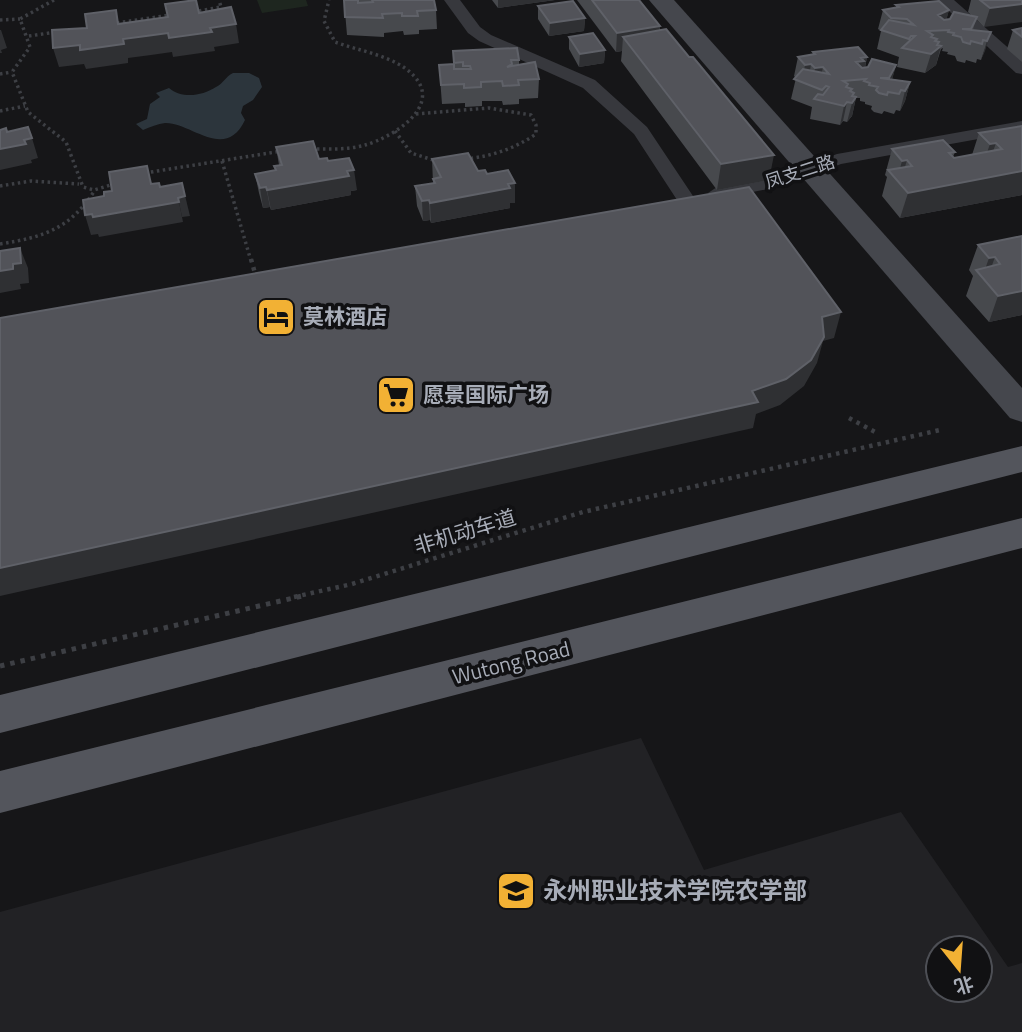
<svg xmlns="http://www.w3.org/2000/svg" width="1022" height="1032" viewBox="0 0 1022 1032" font-family="'Titillium Web','Noto Sans SC',sans-serif">
<style>
.built{fill:#222225;fill-rule:evenodd}
.green{fill:#1e261f}
.water{fill:#2c353c}
.lines{fill:none;stroke-linecap:round;stroke-linejoin:round}
.path-far2{stroke:#3d3f44;stroke-width:3.5;stroke-dasharray:2.5 3.5;stroke-linecap:butt}
.path-far1{stroke:#3d3f44;stroke-width:4.5;stroke-dasharray:3.5 5;stroke-linecap:butt}
.path{stroke:#3d3f44;stroke-width:5;stroke-dasharray:4.5 6;stroke-linecap:butt}
.street{fill:#37383d;fill-rule:evenodd}
.secondary{fill:#45474d;fill-rule:evenodd}
.primary{fill:#53555c;fill-rule:evenodd}
.wall{fill:#47494d}
.shaded-wall{fill:#2f3033}
.building{fill:#525359;stroke:#5f6168;stroke-width:2}
.labels{text-anchor:middle;stroke-width:7;stroke-linejoin:round;paint-order:stroke}
.far-street-label{font-size:18px;fill:#a8adb8;stroke:#111113}
.poi-label{font-size:21px;font-weight:bold;fill:#a8adb8;stroke:#111113;text-anchor:start}
.street-label{font-size:21px;fill:#a8adb8;stroke:#111113}
.near-poi-label{font-size:24px;font-weight:bold;fill:#a8adb8;stroke:#111113;text-anchor:start}
</style>
<rect width="100%" height="100%" fill="#161618"/>
<path class="built" d="M641 738 704 870 901 812 1008 967 1022 963V1032H0V912ZM938 948H980V990H938Z"/>
<path class="green" d="M257 0H306L308 6 262 13Z"/>
<path class="water" d="M233 73H249L259 78 262 87 253 100 243 106 241 113 245 120C225 162 191 122 165 123 158 124 150 127 143 130L136 124 147 119 150 104 160 97 156 93 169 88C182 99 202 96 216 87 224 83 225 77 233 73Z"/>
<g class="lines">
<g class="path-far2">
<path d="M54 0 20 19 30 47 12 72 28 112 66 142 83 187 94 190 114 184"/>
<path d="M193 12 221 7 219 0"/>
<path d="M0 20 20 19"/>
<path d="M117 23 170 15"/>
<path d="M29 36 56 32"/>
<path d="M0 74 12 72"/>
<path d="M0 111 25 106"/>
<path d="M416 114 489 108 531 115 536 125V134C514 149 492 156 466 159"/>
<path d="M395 131 411 153 436 161"/>
<path d="M311 149C329 149 348 150 365 145 391 138 443 107 414 76 396 56 359 51 335 42L324 21 329 0"/>
<path d="M222 161 251 261"/>
<path d="M145 173 282 151"/>
<path d="M0 186 31 181 79 184"/>
<path d="M0 244C44 237 70 229 95 190"/>
</g>
<g class="path-far1">
<path d="M251 259 256 277"/>
<path d="M849 418 877 433"/>
<path d="M294 597 352 584 583 512 940 430"/>
</g>
<path class="path" d="M0 666 302 596"/>
<g class="street">
<path d="M444 0H460L480 27 491 35 595 80 647 127 695 199 693 203H679L634 134 583 88 479 41 468 33Z"/>
<path d="M937 0H954L1022 60V74L1016 73Z"/>
<path d="M1022 121V131L841 164 788 185 717 199 708 193 717 187 776 176 837 154Z"/>
</g>
<path class="secondary" d="M649 0H674L1022 388V422L1010 418Z"/>
<g class="primary">
<path d="M1022 446V472L0 733V695Z"/>
<path d="M1022 518V548L0 813V771Z"/>
</g>
</g>
<g class="wall">
<path d="M344 0H372L436 10 437 29 419 30V34L404 35 403 31 384 33V37L347 35Z"/>
<path d="M492 0H555L498 8Z"/>
<path d="M577 0H639L660 26V31L769 180 717 190 621 61 622 51 616 52Z"/>
<path d="M971 0H1022L984 27 976 19 973 30 991 32 981 60 977 59 976 63 966 60 965 63 957 61 955 56 947 54 948 52 942 51 943 48 941 49 936 65 925 73 897 67 899 57 877 49 881 31 878 29 883 10 896 8V5L949 10 946 20 972 16 968 12Z"/>
<path d="M538 6 585 18 584 31 549 36 538 19Z"/>
<path d="M1022 28V62L1007 49 1013 30Z"/>
<path d="M569 37 605 50 604 63 579 67 569 49Z"/>
<path d="M453 51 519 60V65L539 79 538 98 519 99V104L503 105 502 101H482V106L465 107V103L442 104 439 65 453 64Z"/>
<path d="M813 52 867 57 865 68 896 65 892 79 910 82 905 101 900 111 896 110 894 114 884 111 882 114 874 112 871 109 872 106 865 104V102L860 101V98H856L852 116 847 122 843 121 840 125 810 119 812 107 791 99 796 78 794 76 798 57 812 55Z"/>
<path d="M1022 126V195L900 218 882 196 887 177 885 175 892 149 955 152 953 157 954 158 972 155 979 133Z"/>
<path d="M276 147 328 161 357 190 351 191V195L271 210 270 207 263 208 259 193 255 174 275 170 279 165Z"/>
<path d="M432 159 487 174 515 203H510V208L431 223 430 220 423 221 417 206 415 186 433 183Z"/>
<path d="M1022 236V315L989 322 966 296 973 276 969 270 978 245Z"/>
</g>
<g class="shaded-wall">
<path d="M498 0H555L498 8Z"/>
<path d="M1022 4V22L984 27 990 8Z"/>
<path d="M949 10 944 29 938 15Z"/>
<path d="M585 18 584 31 549 36 550 23Z"/>
<path d="M236 24 239 43 214 47 215 51 173 57 172 52 151 55 128 58V63L86 69 84 64 59 67 53 48Z"/>
<path d="M660 26 658 45 623 37 622 51 616 52 617 33Z"/>
<path d="M0 30H1L7 48 1 50 2 53H0Z"/>
<path d="M991 32 985 51 981 60 987 41Z"/>
<path d="M937 39 933 52 939 42 938 49 941 46 936 65 925 73 931 54Z"/>
<path d="M605 50 604 63 579 67 580 54Z"/>
<path d="M867 57 863 76 856 62 861 58Z"/>
<path d="M811 64 808 84 802 82 805 65Z"/>
<path d="M896 65 891 84 885 94 889 78Z"/>
<path d="M823 67 819 86H812L815 68Z"/>
<path d="M910 82 905 101 900 111 905 91Z"/>
<path d="M854 93 852 103 856 97 852 116 847 122 852 103V96Z"/>
<path d="M847 102 843 121 840 125 844 106Z"/>
<path d="M32 138 38 158 31 160 32 163 0 170V149Z"/>
<path d="M996 143 987 169 981 170 990 144Z"/>
<path d="M774 155 769 180 717 190 721 164Z"/>
<path d="M907 160 900 184 897 180 902 161Z"/>
<path d="M354 170 357 190 351 191V195L271 210 267 190Z"/>
<path d="M1022 171V195L900 218 908 193Z"/>
<path d="M182 183 190 216 182 217 178 198Z"/>
<path d="M515 183V203H510V208L431 223 430 203Z"/>
<path d="M266 187 270 207 263 208 260 188Z"/>
<path d="M429 200 430 220 423 221 422 201Z"/>
<path d="M179 202 183 222 99 237 98 234 91 235 85 215Z"/>
<path d="M20 248 28 268 29 283 20 284 21 289 0 293V271L13 264Z"/>
<path d="M995 257 986 282 982 278 989 258Z"/>
<path d="M1022 291V315L989 322 998 296Z"/>
<path d="M841 312 834 338 823 341 817 363 804 386 780 405 756 414 753 428 0 596V568L752 391 822 317Z"/>
</g>
<g class="building">
<path d="M196 0 199 13 231 7 236 24 210 28 212 32 169 38 168 33 146 36 123 39 124 44 80 50V45L53 48 52 30 87 28 85 14 116 10 118 24 168 17 165 4Z"/>
<path d="M344 0H358V3L373 2 372 0H434L436 10 417 11 418 16H402V13L382 14 383 18 345 17Z"/>
<path d="M592 0H639L660 26 617 33Z"/>
<path d="M980 0H1022V4L990 8Z"/>
<path d="M573 1 585 18 550 23 538 6Z"/>
<path d="M939 1 949 10 938 15 944 20 950 19 954 12 977 17 971 29H962L991 32 987 41 983 40 982 44 971 41 970 44 963 42 961 37 953 35 954 33 948 32 949 30 927 31 933 35 931 37 937 39 935 41 939 42 937 45 941 46 931 54 902 48 915 36H911L909 39 881 30 889 20 914 25 907 19 891 18 883 10 899 7 896 5Z"/>
<path d="M1022 28V37L1013 30Z"/>
<path d="M666 29 689 57H693L774 155 721 164 623 37Z"/>
<path d="M593 33 605 50 580 54 569 37Z"/>
<path d="M858 47 867 57 861 58 864 61 856 62 862 68 868 67 872 59 896 65 889 78H880L910 82 905 91 901 90 899 94 888 92 887 95 879 93 876 90 878 87 869 85 870 83 864 81 866 79 843 81 848 84 846 87 852 89 850 91 854 93 852 96 856 97 852 103 847 102 844 106 814 99 818 94 823 95 829 87 826 86 822 90 794 79 803 69 829 74 823 67 815 68 811 64 805 65 798 57 815 54 813 52Z"/>
<path d="M517 48 519 60H511L512 64 507 67 535 62 539 79 518 80 519 85 503 86 502 81 481 82V87L464 88V84L441 85 439 65 454 64V69H471L470 66H463V62L454 63 453 51Z"/>
<path d="M1022 126V171L908 193 888 170 912 166 907 160 902 161 892 149 943 140 955 152 949 153 954 158 1002 149 996 143 990 144 979 133Z"/>
<path d="M28 127 32 138 24 140 26 144 0 149V130L6 128 7 132Z"/>
<path d="M313 141 319 159 327 158 328 161 349 158 354 170 347 171 349 176 267 190 266 187 260 188 255 174 276 170 274 166 282 165 276 147Z"/>
<path d="M468 153 478 171 485 170 487 174 508 170 515 183 508 184 510 188 430 203 429 200 422 201 415 186 435 183 433 179 441 177 432 159Z"/>
<path d="M147 166 151 184 159 183 160 187 182 183 185 196 178 198 179 202 93 217 92 214 85 215 83 200 104 196V192L112 191 109 172Z"/>
<path d="M749 187 841 312 822 317 824 337 811 360 786 379 752 391 758 402 0 568V318Z"/>
<path d="M1022 236V291L998 296 976 270 1000 264 995 257 989 258 978 245Z"/>
<path d="M20 248 21 263 13 264V269L0 271V251Z"/>
</g>
<defs>
<symbol id="hotel-square" viewBox="-11 -11 22 22"><rect x="-9" y="-9" width="18" height="18" rx="4" fill="#f2b134" stroke="#111113"/><path d="M-6-4.5h1.5V1H6V5H4.5V3h-9V5H-6ZM-4 0a1.8 1.8 0 1 1 3.6 0ZM.5 0V-2.5h3Q6-2.5 6 0Z" fill="#111"/></symbol>
<symbol id="supermarket-square" viewBox="-11 -11 22 22"><rect x="-9" y="-9" width="18" height="18" rx="4" fill="#f2b134" stroke="#111113"/><path d="M-6-5.5h2.5l.6 2H6L4.5 2H-2.5L-4.4-4H-6ZM-1.5 3.2a1.3 1.3 0 1 0 .1 0ZM3 3.2a1.3 1.3 0 1 0 .1 0Z" fill="#111"/></symbol>
<symbol id="university-square" viewBox="-11 -11 22 22"><rect x="-9" y="-9" width="18" height="18" rx="4" fill="#f2b134" stroke="#111113"/><path d="M0-5L7-2L0 1L-7-2ZM-4 1L0 2.5L4 1V4Q0 6-4 4Z" fill="#111"/></symbol>
</defs>
<g fill-rule="evenodd">
<use href="#hotel-square" x="254" y="295" width="44" height="44"/>
<use href="#supermarket-square" x="374" y="373" width="44" height="44"/>
<use href="#university-square" x="494" y="869" width="44" height="44"/>
</g>
<g class="labels">
<g class="far-street-label">
<text transform="translate(800 172) rotate(-18)" y="6">凤支二路</text>
</g>
<g class="poi-label">
<text x="303" y="324">莫林酒店</text>
<text x="423" y="402">愿景国际广场</text>
</g>
<g class="street-label">
<text transform="translate(465 532) rotate(-17)" y="7">非机动车道</text>
<text transform="translate(511 663) rotate(-14)" y="7">Wutong Road</text>
</g>
<g class="near-poi-label">
<text x="543" y="899">永州职业技术学院农学部</text>
</g>
</g>
<g transform="translate(959 969) rotate(163)"><circle r="33" fill="#111113" stroke="#4d4f55" stroke-width="2"/>
<path d="M0-5L12 26L0 18L-12 26Z" fill="#f2b134"/>
<text y="-10" font-size="19" font-weight="bold" text-anchor="middle" fill="#a8adb8">北</text>
</g>
</svg>
